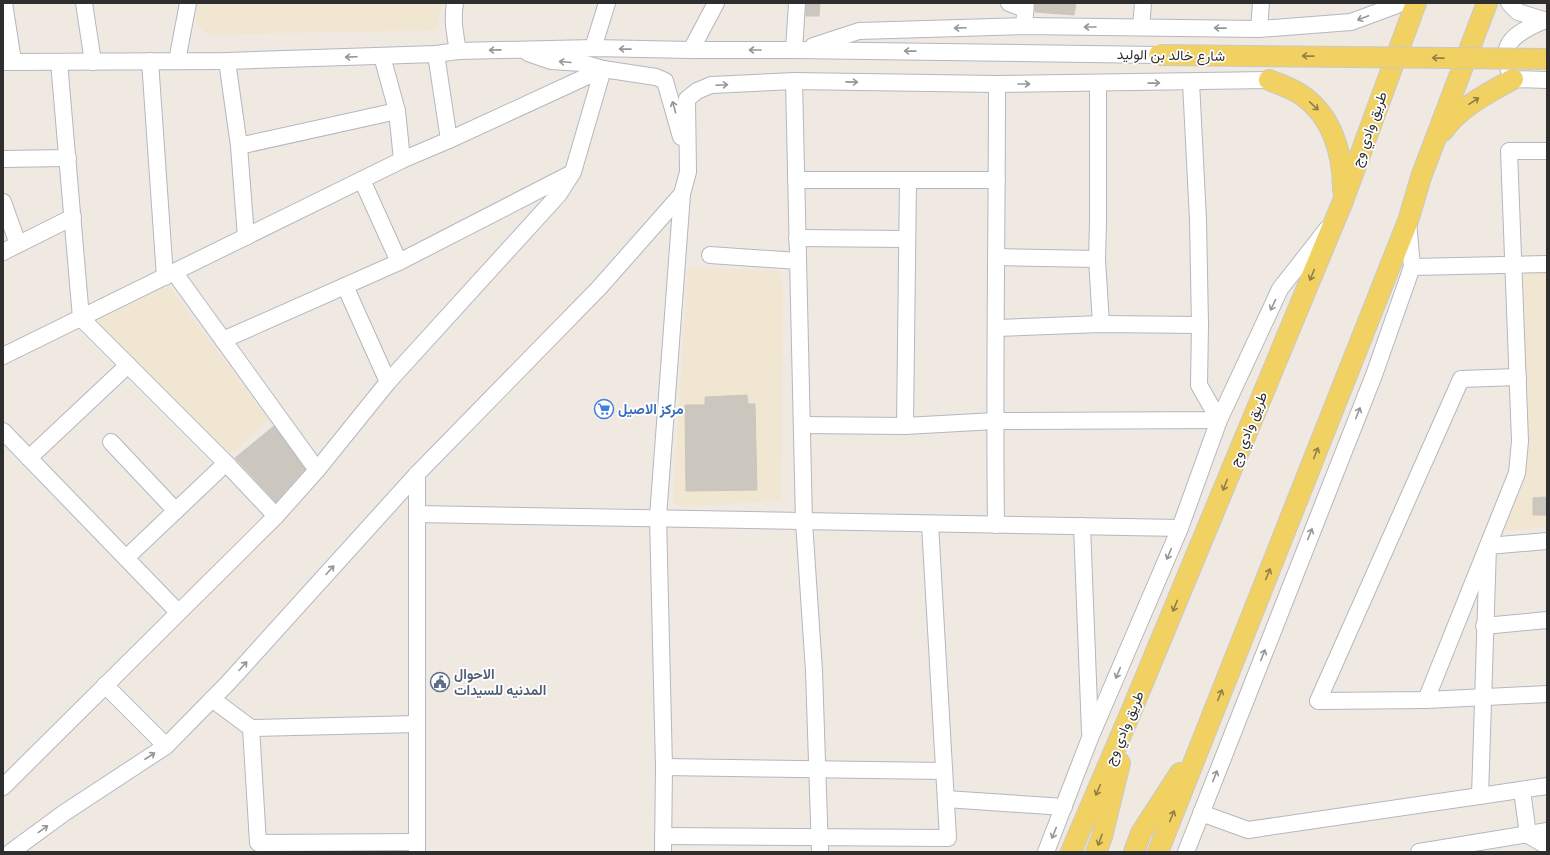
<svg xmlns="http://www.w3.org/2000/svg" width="1550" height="855" viewBox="0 0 1550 855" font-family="Poppins,Vazirmatn,sans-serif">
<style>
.education{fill:#f0e6d1}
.building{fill:#cbc7bf;stroke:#cbc5ba}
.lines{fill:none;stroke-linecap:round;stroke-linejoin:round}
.minor-casing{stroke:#b4b7c1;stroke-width:18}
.major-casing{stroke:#c9c9c9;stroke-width:22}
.minor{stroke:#fff;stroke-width:16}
.major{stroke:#f2d163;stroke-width:20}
.major-bridge-casing{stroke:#c9c9c9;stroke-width:22;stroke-linecap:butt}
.major-bridge{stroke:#f2d163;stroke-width:20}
.oneway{stroke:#969696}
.oneway2{stroke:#908048}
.labels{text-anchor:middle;stroke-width:3.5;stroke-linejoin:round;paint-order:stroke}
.street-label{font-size:14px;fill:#2e2e2e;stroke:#fff}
.shop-label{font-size:14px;font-weight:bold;fill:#366cbe;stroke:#fff;text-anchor:start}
.service-label{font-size:14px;font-weight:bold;fill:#4e5e75;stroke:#fff;text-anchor:start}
</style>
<rect width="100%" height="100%" fill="#efe9e1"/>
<g class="education">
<path d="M198 3H442L435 30 207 35 195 22Z"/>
<path d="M688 268 778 271 783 283 781 500 680 507 673 501Z"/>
<path d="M1547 270V527L1504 531 1523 477 1520 271Z"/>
<path d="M166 282 269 420 228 456 92 320Z"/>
</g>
<g class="building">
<path d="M806 3H820L819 16H806Z"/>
<path d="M1035 3H1076L1074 15 1035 12Z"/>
<path d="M747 395 748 404H755L757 490 686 491 685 405H705V397Z"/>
<path d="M274 426 305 469 276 502 235 458Z"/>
<path d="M1547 497V515H1533V498Z"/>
</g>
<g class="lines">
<defs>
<g id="minor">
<path d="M4 3 13 61"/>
<path d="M84 3 93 62"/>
<path d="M455 3C452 20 455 34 458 51"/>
<path d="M1009 3 1025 9"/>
<path d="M1509 3 1518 12 1547 21"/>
<path d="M1543 21C1513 34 1495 46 1513 79L1547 80"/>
<path d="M1024 26 1026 3"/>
<path d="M1141 27 1143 3"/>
<path d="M1259 29 1261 3"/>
<path d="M813 46 859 31 1024 26 1259 29 1351 22 1397 5 1398 3"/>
<path d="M593 48 607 3"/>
<path d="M691 50 716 3"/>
<path d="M794 50 797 3"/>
<path d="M528 53 551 61 582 63 603 69 656 77 665 81 681 137"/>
<path d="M436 54 449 140"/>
<path d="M382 56 397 111 402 160"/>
<path d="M150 61 165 277"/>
<path d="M177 61 188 3"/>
<path d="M227 61 239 146 246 237"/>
<path d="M3 62 227 61 436 54 458 51 593 48 691 50H794L1159 55"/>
<path d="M59 62 81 318 226 463 276 516"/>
<path d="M794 81 804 522 814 671 820 852"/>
<path d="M1098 84V223L1097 259 1101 324"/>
<path d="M239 146 397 111"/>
<path d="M3 159 68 158"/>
<path d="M362 180 399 262"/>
<path d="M796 180H997"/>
<path d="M3 202 18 244"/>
<path d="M797 238 907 239"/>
<path d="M3 252 73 217"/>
<path d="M710 255 798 261"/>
<path d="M997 257 1097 259"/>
<path d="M1412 267 1547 264"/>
<path d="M174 272 317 470"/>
<path d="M345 286 388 382"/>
<path d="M997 328 1101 324 1200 325"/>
<path d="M223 340 399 262 572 173"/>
<path d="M3 356 402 160 449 140 603 69"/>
<path d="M1518 377 1461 379 1318 701 1426 700 1547 694"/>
<path d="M802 425 905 426 995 421 1219 420 1199 385 1200 325 1198 220 1191 82"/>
<path d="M905 426 908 180"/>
<path d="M3 431 178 612"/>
<path d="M111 442 176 511"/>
<path d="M29 458 128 365"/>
<path d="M417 474V852"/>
<path d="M418 514 1180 528"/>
<path d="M996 525C994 378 997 231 997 84"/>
<path d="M1082 526 1090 732"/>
<path d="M126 558 226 463"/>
<path d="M1484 626 1547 620"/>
<path d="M105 685 166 746"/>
<path d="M212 699 251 728 417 724"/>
<path d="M1426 700 1517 473 1520 441 1509 151H1547"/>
<path d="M251 728 258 843 417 842"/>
<path d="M664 767 944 771"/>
<path d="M3 787 276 516 317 470 388 382 559 194 573 172 603 69"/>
<path d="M1522 790 1528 835 1547 846"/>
<path d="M1480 796 1488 546 1547 541"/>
<path d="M946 799 1064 807"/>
<path d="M1201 813 1248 830 1547 786"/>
<path d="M663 836 948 838 930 524"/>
<path d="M11 852 64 813 166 746 228 683 417 474 599 288 682 194"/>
<path d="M663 852 664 767 658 517 682 194 688 172 687 99 697 91 711 85 794 81 997 84 1269 80"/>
<path d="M1046 852 1090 738 1180 528 1219 420 1280 289 1327 229"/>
<path d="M1186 852 1374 375 1412 267 1408 222"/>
<path d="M1419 852 1547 831"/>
</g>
<g id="major">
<path d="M1269 80C1279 84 1291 88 1300 94 1332 115 1343 153 1343 190"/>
<path d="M1443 131C1461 106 1487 94 1513 79"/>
<path d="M1071 852 1133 707 1343 201 1416 3"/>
<path d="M1096 852 1102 837 1120 763"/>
<path d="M1134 852 1141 833 1180 773"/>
<path d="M1158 852 1408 221 1421 177 1487 3"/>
</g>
</defs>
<use href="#minor" class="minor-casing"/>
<use href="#major" class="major-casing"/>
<use href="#minor" class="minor"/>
<use href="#major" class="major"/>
<defs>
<path id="major-bridge" d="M1159 55 1547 59"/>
</defs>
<use href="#major-bridge" class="major-bridge-casing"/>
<use href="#major-bridge" class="major-bridge"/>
</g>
<defs><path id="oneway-shaft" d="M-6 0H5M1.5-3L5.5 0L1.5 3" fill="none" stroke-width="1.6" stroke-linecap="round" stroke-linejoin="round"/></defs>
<g class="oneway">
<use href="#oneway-shaft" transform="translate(1363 18) rotate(159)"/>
<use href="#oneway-shaft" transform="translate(1090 27) rotate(-180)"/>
<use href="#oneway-shaft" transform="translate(960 28) rotate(178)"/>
<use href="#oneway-shaft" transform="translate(1220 28) rotate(-179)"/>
<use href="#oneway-shaft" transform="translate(625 49) rotate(-179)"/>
<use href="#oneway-shaft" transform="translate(495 50) rotate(179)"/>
<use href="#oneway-shaft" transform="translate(755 50) rotate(180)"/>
<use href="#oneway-shaft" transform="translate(910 51) rotate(-179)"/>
<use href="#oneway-shaft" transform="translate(351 57) rotate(178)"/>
<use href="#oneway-shaft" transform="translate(565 62) rotate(-175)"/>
<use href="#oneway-shaft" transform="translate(852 82) rotate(1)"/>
<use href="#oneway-shaft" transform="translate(1154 83) rotate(-1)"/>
<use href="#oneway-shaft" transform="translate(1024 84)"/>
<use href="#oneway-shaft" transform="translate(722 85) rotate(-3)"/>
<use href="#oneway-shaft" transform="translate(674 107) rotate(-106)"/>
<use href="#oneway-shaft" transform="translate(1273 305) rotate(115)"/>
<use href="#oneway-shaft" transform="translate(1358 413) rotate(-68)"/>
<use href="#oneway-shaft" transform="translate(1310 534) rotate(-68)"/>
<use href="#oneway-shaft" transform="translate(1169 554) rotate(113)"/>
<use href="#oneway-shaft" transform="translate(330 570) rotate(-48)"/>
<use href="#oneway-shaft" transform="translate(1263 655) rotate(-68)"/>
<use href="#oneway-shaft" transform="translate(243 666) rotate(-48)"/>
<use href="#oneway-shaft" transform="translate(1118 673) rotate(113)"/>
<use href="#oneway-shaft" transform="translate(150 756) rotate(-33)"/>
<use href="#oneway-shaft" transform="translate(1215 776) rotate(-68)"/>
<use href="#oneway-shaft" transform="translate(43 829) rotate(-36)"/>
<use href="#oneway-shaft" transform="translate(1054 833) rotate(112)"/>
</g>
<g class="oneway2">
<use href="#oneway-shaft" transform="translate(1308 56) rotate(-179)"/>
<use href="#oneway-shaft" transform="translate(1438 58) rotate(-179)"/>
<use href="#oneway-shaft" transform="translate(1474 101) rotate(-33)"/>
<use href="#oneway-shaft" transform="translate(1314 106) rotate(43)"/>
<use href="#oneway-shaft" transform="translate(1312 275) rotate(112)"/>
<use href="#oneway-shaft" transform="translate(1316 453) rotate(-68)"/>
<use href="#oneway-shaft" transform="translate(1225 485) rotate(112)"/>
<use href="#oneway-shaft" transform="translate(1268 574) rotate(-68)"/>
<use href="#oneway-shaft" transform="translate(1175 606) rotate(112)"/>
<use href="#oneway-shaft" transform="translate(1220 695) rotate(-68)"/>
<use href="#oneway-shaft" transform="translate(1098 790) rotate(113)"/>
<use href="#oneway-shaft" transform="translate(1172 816) rotate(-68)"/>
<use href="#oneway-shaft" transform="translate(1100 840) rotate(110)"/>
</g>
<defs>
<symbol id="supermarket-ring" viewBox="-11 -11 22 22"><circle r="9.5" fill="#fff" stroke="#3f7fe0" stroke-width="1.5"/><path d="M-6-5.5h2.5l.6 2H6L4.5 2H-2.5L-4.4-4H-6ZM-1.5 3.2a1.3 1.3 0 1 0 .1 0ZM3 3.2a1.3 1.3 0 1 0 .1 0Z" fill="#3f7fe0"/></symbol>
<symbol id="civic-ring" viewBox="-11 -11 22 22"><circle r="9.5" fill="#fff" stroke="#5c6f8a" stroke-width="1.5"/><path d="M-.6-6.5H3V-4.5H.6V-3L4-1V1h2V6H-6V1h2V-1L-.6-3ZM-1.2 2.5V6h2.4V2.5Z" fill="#5c6f8a"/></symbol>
</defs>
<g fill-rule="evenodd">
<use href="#supermarket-ring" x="593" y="398" width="22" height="22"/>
<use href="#civic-ring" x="429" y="671" width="22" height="22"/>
</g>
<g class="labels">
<g class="street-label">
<text transform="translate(1171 55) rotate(1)" y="5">شارع خالد بن الوليد</text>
<text transform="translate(1369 129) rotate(-70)" y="5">طريق وادي وج</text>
<text transform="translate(1248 429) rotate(-68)" y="5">طريق وادي وج</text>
<text transform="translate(1124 728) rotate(-67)" y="5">طريق وادي وج</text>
</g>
<g class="shop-label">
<text x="618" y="414">مركز الاصيل</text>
</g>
<g class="service-label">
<text x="454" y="679">الاحوال<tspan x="454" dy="16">المدنيه للسيدات</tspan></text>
</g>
</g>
<rect width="1550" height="855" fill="none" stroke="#2e2e2e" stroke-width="8"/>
</svg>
